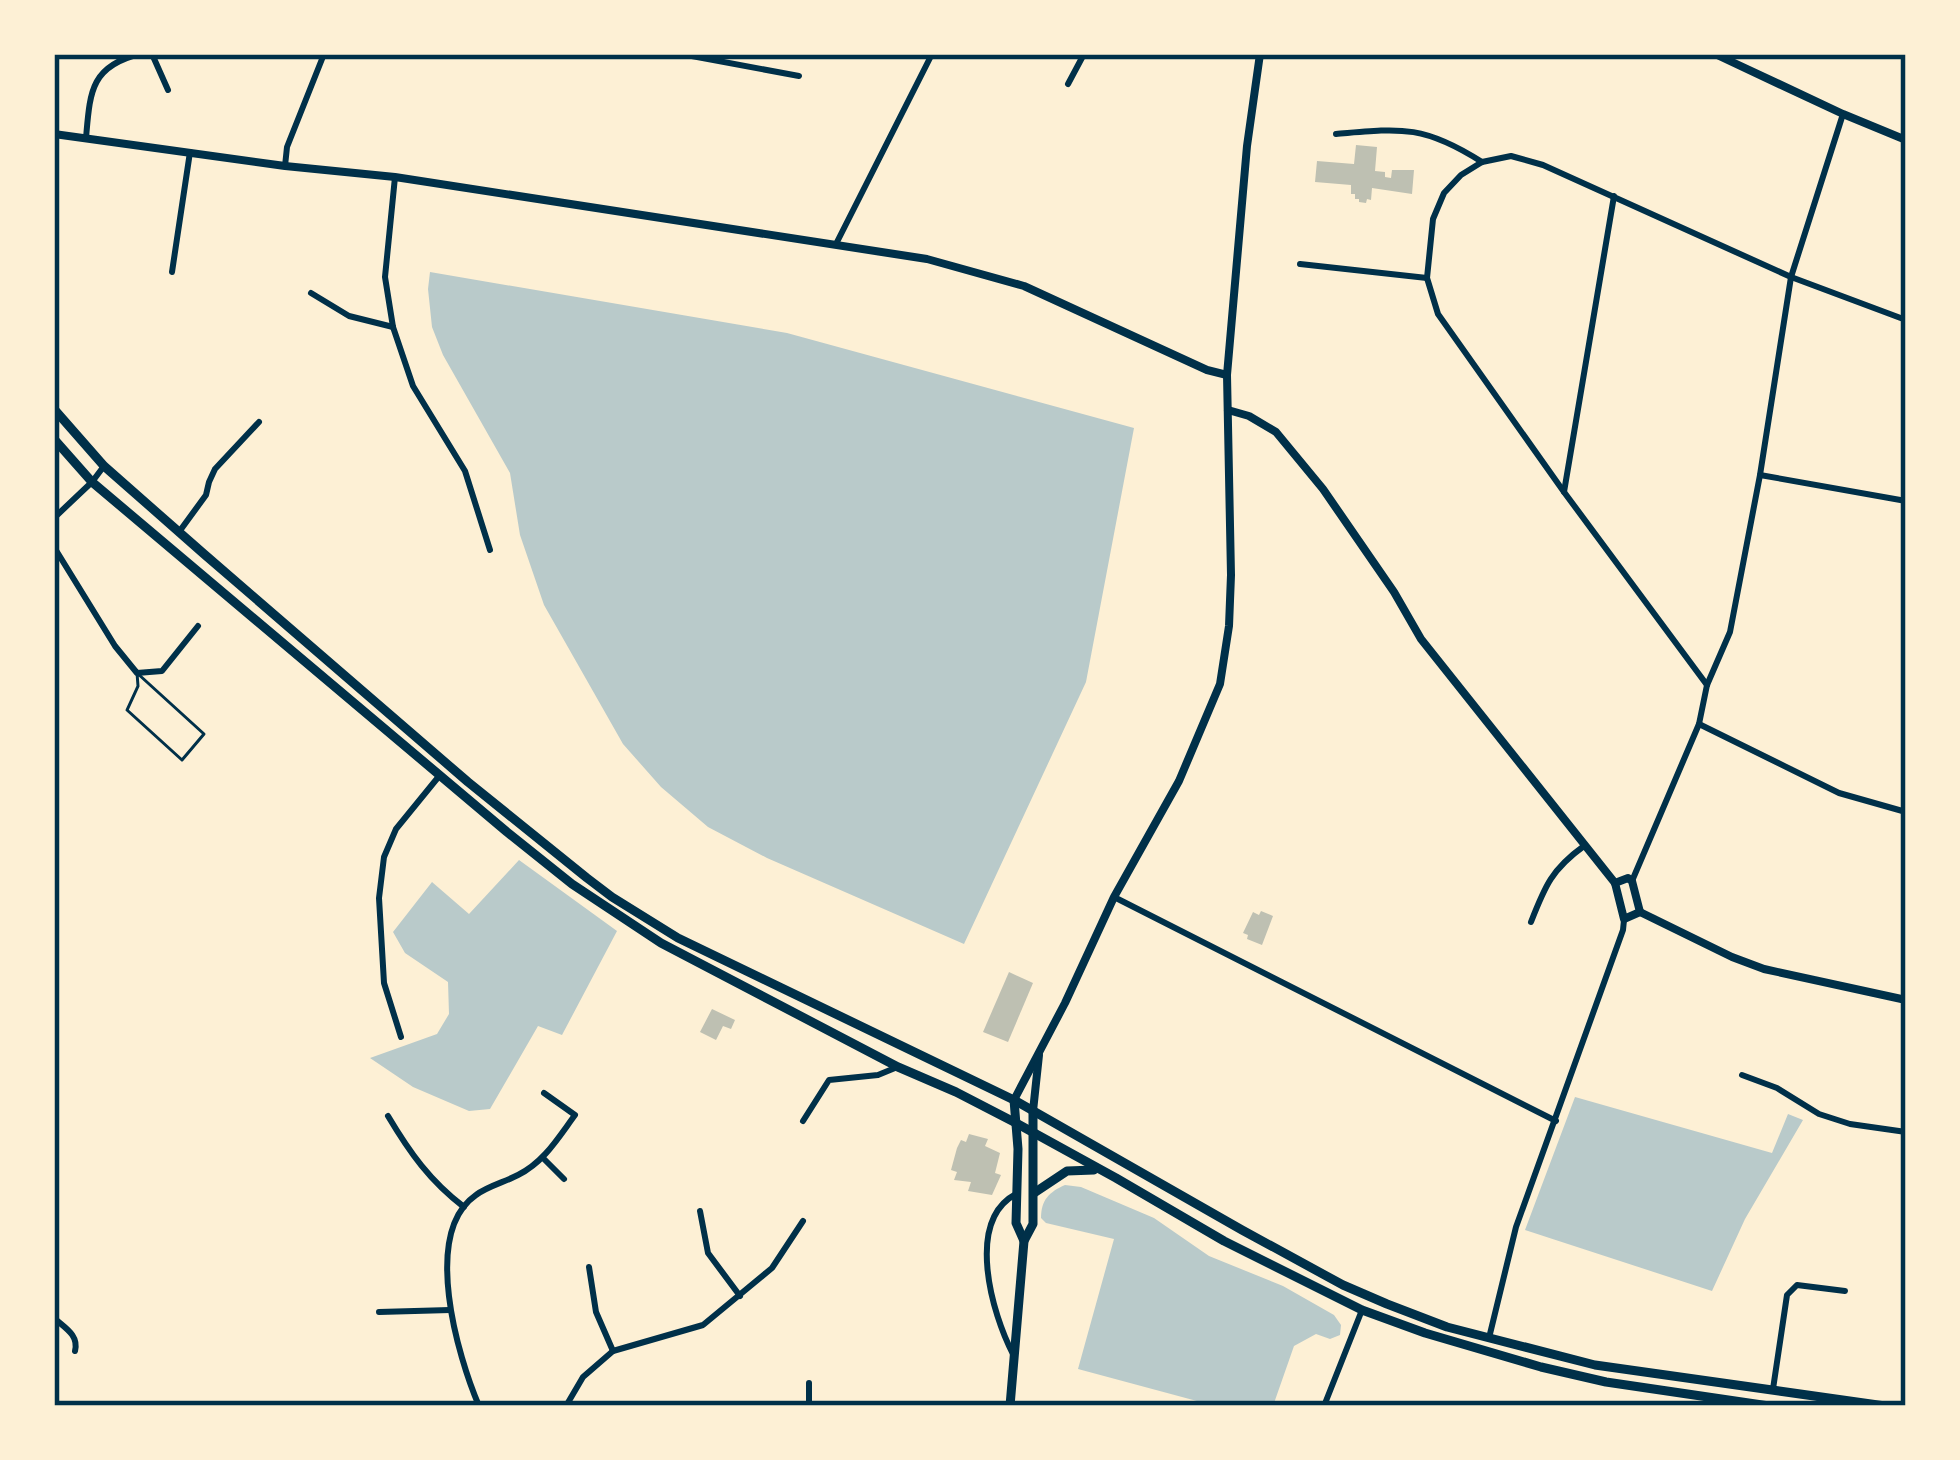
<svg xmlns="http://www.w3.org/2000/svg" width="1960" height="1460" viewBox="0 0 1960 1460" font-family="'Crimson Pro',serif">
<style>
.green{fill:#b9caca}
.building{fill:#bec0b2}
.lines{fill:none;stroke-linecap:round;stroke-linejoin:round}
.service{stroke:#003049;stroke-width:3}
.minor{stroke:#003049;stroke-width:6}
.tertiary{stroke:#003049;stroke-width:8}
.primary{stroke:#003049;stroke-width:9}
.neatline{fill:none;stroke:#003049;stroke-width:4.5}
</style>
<rect width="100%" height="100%" fill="#fdf0d5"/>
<g class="green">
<path d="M430 272 787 333 1134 428 1086 682 964 944 767 858 708 827 661 787 623 744 544 605 520 535 510 473 443 355 432 327 428 289Z"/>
<path d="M519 860 617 931 562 1035 538 1026 490 1109 469 1111 413 1087 370 1058 437 1034 449 1014 448 982 405 953 393 932 432 882 469 914Z"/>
<path d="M1575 1097 1772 1153 1788 1114 1803 1120 1745 1219 1712 1291 1525 1230Z"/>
<path d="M1065 1185 1081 1187 1154 1218 1209 1256 1283 1286 1334 1315 1341 1325 1340 1335 1330 1339 1316 1334 1294 1346 1273 1406 1208 1404 1078 1369 1114 1239 1046 1223 1041 1218C1041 1200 1049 1192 1065 1185Z"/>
</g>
<g class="building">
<path d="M1356 145 1377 147 1375 171 1385 172V177L1391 178 1392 170H1414L1412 194 1372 188 1371 200 1367 199 1366 203 1359 202V199H1355V194H1351V185L1315 182 1317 161 1354 164Z"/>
<path d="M1261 911 1273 916 1262 945 1247 939 1248 935 1243 933 1253 912 1259 915Z"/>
<path d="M1009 972 1033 983 1008 1042 983 1032Z"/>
<path d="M712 1009 735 1020 731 1029 723 1026 716 1040 700 1032Z"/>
<path d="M969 1134 988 1139 985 1146 1000 1153 995 1173 1001 1175 992 1195 968 1191 971 1182 954 1180 957 1172 951 1170 957 1148 961 1140 966 1142Z"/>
</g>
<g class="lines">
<path class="service" d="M137 673 204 734 182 760 127 710 138 686Z"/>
<g class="minor">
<path d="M152 54 168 90"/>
<path d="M681 54 799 76"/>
<path d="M1068 84 1084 54"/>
<path d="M1336 134C1402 128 1424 125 1482 162"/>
<path d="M86 138C90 93 90 66 140 54"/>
<path d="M285 166 287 147 324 54"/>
<path d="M395 177 385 277 393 327 413 386 465 471 490 550"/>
<path d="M836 244 932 54"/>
<path d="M1300 264 1427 278"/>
<path d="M172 272 190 152"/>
<path d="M311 293 349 316 393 327"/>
<path d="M1760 475 1906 501"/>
<path d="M1564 492 1614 196"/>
<path d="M54 518 92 482 104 466"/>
<path d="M179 532 206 495 209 482 215 469 259 422"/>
<path d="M54 547 115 646 137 673 162 671 198 626"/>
<path d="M1707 685 1564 492 1438 314 1427 278 1433 219 1444 193 1461 175 1482 162 1511 156 1543 165 1791 277 1906 320"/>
<path d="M1699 724 1839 793 1906 812"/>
<path d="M1632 881 1699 724 1707 685 1730 632 1760 475 1791 277 1843 114"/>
<path d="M1114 897 1556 1121"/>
<path d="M1531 922C1545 886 1552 869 1584 846"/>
<path d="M401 1037 384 983 379 898 384 857 396 829 440 775"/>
<path d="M1742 1075 1777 1088 1819 1114 1850 1124 1906 1132"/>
<path d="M388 1116C410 1153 430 1181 464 1207"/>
<path d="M803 1121 829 1080 878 1075 895 1068"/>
<path d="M543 1158 564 1179"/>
<path d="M700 1211 708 1253 740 1296"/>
<path d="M589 1267 596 1312 613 1351"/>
<path d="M379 1312 450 1310"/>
<path d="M54 1318C65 1328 79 1335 75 1351"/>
<path d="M1489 1338 1516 1227 1623 930 1624 920"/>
<path d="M1013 1354C992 1314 965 1221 1016 1194"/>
<path d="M1773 1389 1787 1295 1797 1285 1845 1291"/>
<path d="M479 1406C458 1357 421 1233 476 1195 488 1186 505 1182 518 1175 544 1162 558 1138 575 1115L544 1093"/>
<path d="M566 1406 583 1377 613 1351 703 1325 772 1268 803 1221"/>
<path d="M809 1406V1383"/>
<path d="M1324 1406 1362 1310"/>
</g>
<g class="tertiary">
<path d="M1715 54 1843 114 1906 140"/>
<path d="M54 134 285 166 395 177 927 259 1024 286 1207 370 1227 375"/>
<path d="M1228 410 1249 416 1276 432 1323 489 1394 592 1421 639 1615 883"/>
<path d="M1615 883 1624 919 1640 912"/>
<path d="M1615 883 1628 878 1632 881 1640 912"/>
<path d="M1640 912 1732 957 1764 969 1906 1000"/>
<path d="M1014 1100 1065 1003 1114 897 1179 781 1220 684 1229 626 1231 575 1227 375 1247 146 1260 54"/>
<path d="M1033 1111 1039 1055"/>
</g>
<g class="primary">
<path d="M54 409 104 466 204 554 468 782 587 878 612 897 678 938 1014 1100 1242 1230 1343 1285 1387 1304 1447 1327 1595 1365 1885 1406"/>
<path d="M54 439 92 482 507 832 572 884 661 943 898 1067 956 1092 1016 1123 1116 1178 1224 1241 1362 1310 1425 1333 1541 1367 1606 1382 1769 1406"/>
<path d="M1014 1100 1018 1149 1016 1223 1024 1241"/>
<path d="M1034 1193 1067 1171 1094 1170"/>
<path d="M1010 1406 1024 1241 1033 1224V1111"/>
</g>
</g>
<rect width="1960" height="1460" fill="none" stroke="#fdf0d5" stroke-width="114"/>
<rect x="57" y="57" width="1846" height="1346" class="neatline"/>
</svg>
